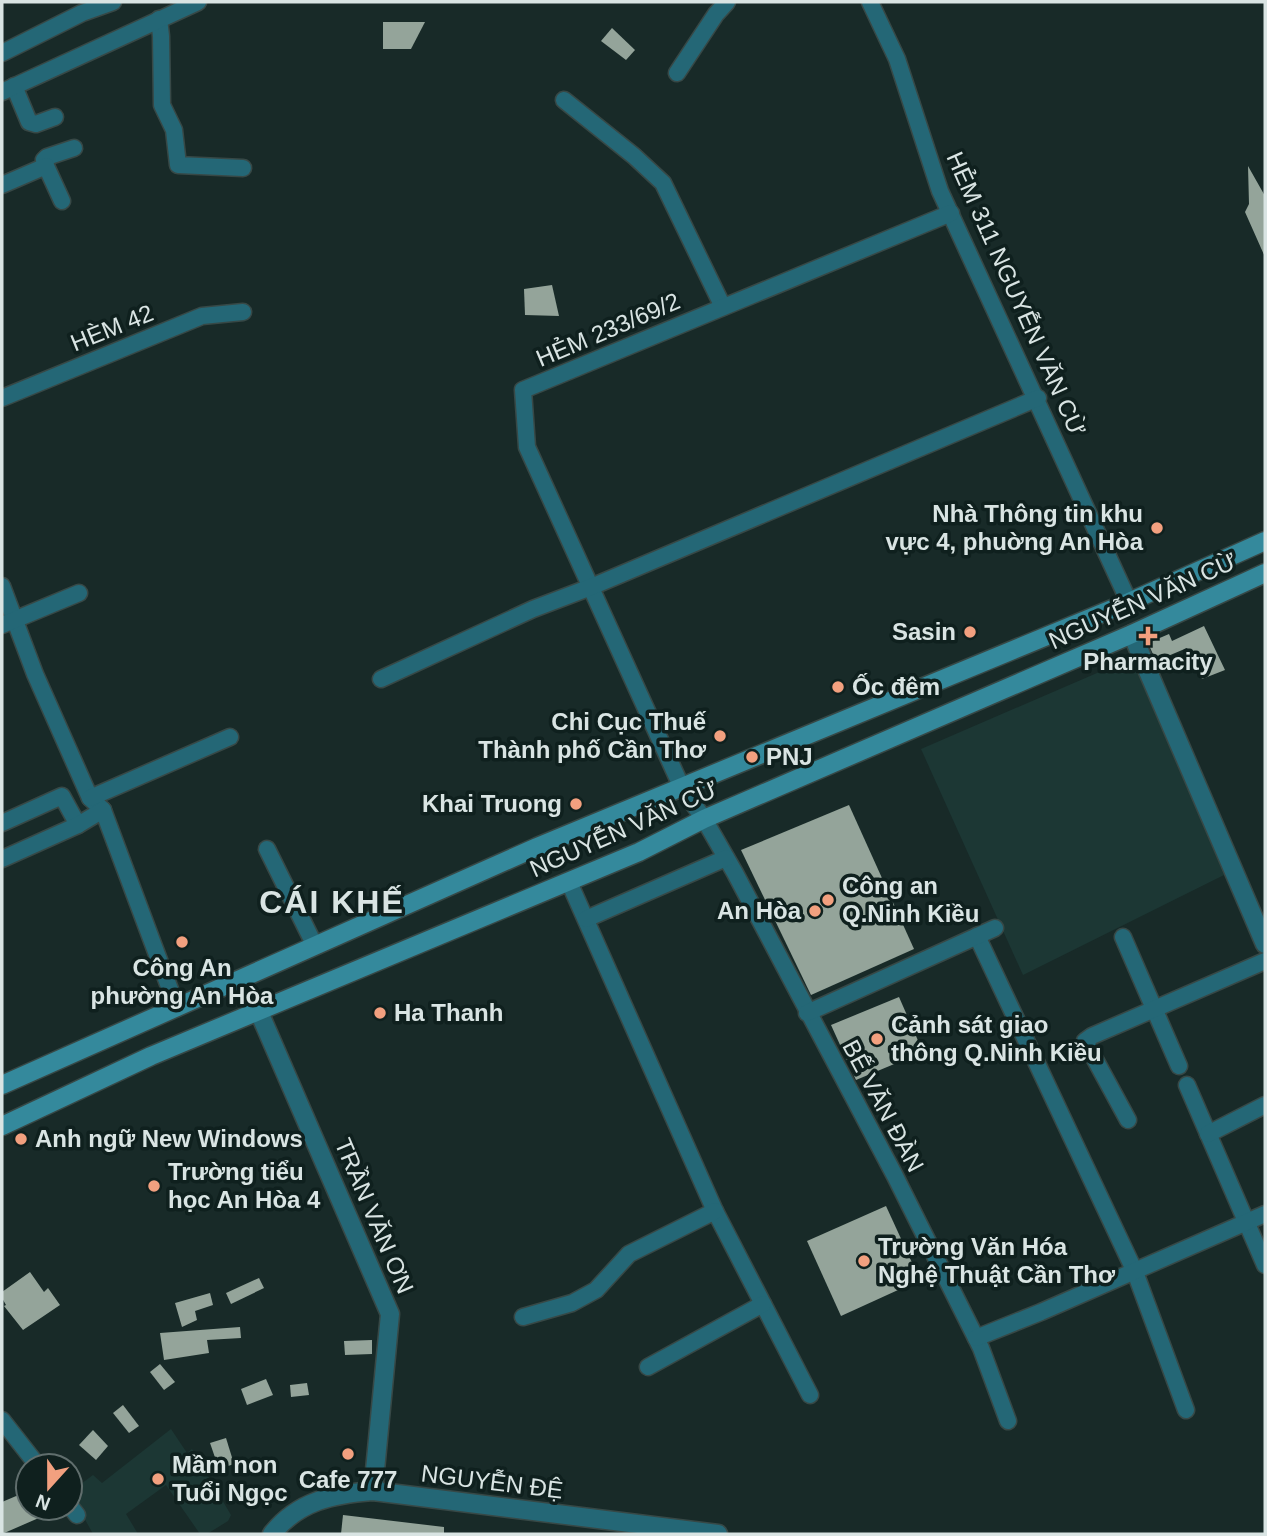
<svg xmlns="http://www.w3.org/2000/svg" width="1267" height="1536" viewBox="0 0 1267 1536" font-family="Helvetica,sans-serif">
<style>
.built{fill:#1c3734}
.building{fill:#94a49a}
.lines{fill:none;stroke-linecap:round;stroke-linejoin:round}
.minor-casing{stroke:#374846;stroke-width:19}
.tertiary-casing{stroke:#374846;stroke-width:21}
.secondary-casing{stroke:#374846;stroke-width:21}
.minor{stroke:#246776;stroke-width:16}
.tertiary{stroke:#246776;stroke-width:18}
.secondary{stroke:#34899c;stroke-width:18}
.poi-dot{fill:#f2a07f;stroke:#0f201e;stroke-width:2.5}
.labels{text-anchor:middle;stroke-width:7;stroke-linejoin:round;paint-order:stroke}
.street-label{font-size:24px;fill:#d9e4e3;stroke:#0f201e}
.poi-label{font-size:24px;font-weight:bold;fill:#d9e4e3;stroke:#0f201e;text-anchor:start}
.district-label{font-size:32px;font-weight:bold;letter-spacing:2px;fill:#d9e4e3;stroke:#0f201e}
</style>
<rect width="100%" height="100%" fill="#182a28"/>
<g class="built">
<path d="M1134 657 1224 875 1023 975 921 749Z"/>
<path d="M171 1429 187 1453 192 1449 231 1515 228 1521 207 1534H200L166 1485 126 1514 138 1534H93L70 1492 93 1475 102 1483Z"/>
</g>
<g class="building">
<path d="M383 22H425L411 49H383Z"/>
<path d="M612 28 635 50 626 60 601 41Z"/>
<path d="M1248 166 1265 196V257L1245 212 1249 204Z"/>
<path d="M552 285 559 316 525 315 524 289Z"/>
<path d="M1204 626 1225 670 1202 679 1187 648 1156 661 1148 643 1169 634 1172 641Z"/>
<path d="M849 805 914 949 811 995 741 850Z"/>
<path d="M899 997 923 1052 856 1080 831 1025Z"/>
<path d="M886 1206 920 1280 841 1316 807 1241Z"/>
<path d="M30 1272 44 1292 48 1288 60 1305 23 1330 4 1306 6 1305 2 1298V1292Z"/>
<path d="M259 1278 264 1288 231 1304 226 1293Z"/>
<path d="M210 1293 213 1305 195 1311 197 1320 182 1327 175 1303Z"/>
<path d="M240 1327 241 1338 207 1340 209 1353 164 1360 160 1333Z"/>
<path d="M372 1340V1354L345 1355 344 1341Z"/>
<path d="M160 1364 175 1382 164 1390 150 1372Z"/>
<path d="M266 1379 273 1395 247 1405 241 1389Z"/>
<path d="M307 1383 309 1395 291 1397 290 1385Z"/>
<path d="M123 1405 139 1426 129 1433 113 1413Z"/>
<path d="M93 1430 108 1446 96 1460 79 1445Z"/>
<path d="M226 1438 234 1464 219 1469 210 1443Z"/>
<path d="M28 1491V1508H37L41 1517 2 1534V1502Z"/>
<path d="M343 1515 444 1527V1534H341Z"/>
</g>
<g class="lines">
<defs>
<g id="minor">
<path d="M870 2 897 59 940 191 1129 602"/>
<path d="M159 19 161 36 162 105 174 130 178 165 243 168"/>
<path d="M2 53 82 13 113 2"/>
<path d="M677 73 716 14 727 2"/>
<path d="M14 86 29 122 36 124 55 117"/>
<path d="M2 92 198 2"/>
<path d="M564 100 634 156 663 183 723 307"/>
<path d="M46 166 44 160 47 157 74 148"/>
<path d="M2 185 46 166 62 201"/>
<path d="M951 213 523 390 527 447 682 788 704 819 735 873 895 1176 981 1348 1008 1421"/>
<path d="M2 398 202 316 243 312"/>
<path d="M2 586 35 674 90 798 103 810"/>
<path d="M2 625 79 593"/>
<path d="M381 679 533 609 591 587 1038 398"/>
<path d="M90 798 230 737"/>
<path d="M2 823 62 796 78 825"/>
<path d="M267 849 315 946"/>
<path d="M2 859 78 825 103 810 177 1008"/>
<path d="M569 882 715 1211 810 1395"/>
<path d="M586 919 726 858"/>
<path d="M977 936 1135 1272 1186 1410"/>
<path d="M1123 937 1179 1066"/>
<path d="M807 1013 995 928"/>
<path d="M1187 1085 1265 1265"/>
<path d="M1128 1120 1085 1041 1092 1036 1265 961"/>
<path d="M1208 1134 1265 1105"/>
<path d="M523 1317 572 1303 596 1290 629 1254 715 1211"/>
<path d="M976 1338 1041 1312 1265 1214"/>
<path d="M648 1367 763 1304"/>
<path d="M2 1420 38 1466"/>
<path d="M70 1506 77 1515"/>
</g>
<g id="tertiary">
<path d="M1132 634 1265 944"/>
<path d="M259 1012 390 1314 373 1491"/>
<path d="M272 1534C298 1501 333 1494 373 1491L718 1534"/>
</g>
<g id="secondary">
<path d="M2 1085 537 847 1129 602 1265 541"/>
<path d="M2 1126 151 1056 639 852 704 819 1132 634 1265 573"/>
</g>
</defs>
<use href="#minor" class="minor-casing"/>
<use href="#tertiary" class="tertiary-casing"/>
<use href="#secondary" class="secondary-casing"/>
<use href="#minor" class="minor"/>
<use href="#tertiary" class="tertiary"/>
<use href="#secondary" class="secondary"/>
</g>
<g class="poi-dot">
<circle cx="1157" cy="528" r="7"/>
<circle cx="970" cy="632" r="7"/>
<path d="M1144.5 625.5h7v7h7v7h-7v7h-7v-7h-7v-7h7z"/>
<circle cx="838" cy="687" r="7"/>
<circle cx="720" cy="736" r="7"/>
<circle cx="752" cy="757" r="7"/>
<circle cx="576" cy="804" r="7"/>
<circle cx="828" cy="900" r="7"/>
<circle cx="815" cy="911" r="7"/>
<circle cx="182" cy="942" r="7"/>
<circle cx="380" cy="1013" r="7"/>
<circle cx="877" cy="1039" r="7"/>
<circle cx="21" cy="1139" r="7"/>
<circle cx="154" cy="1186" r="7"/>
<circle cx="864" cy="1261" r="7"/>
<circle cx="348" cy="1454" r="7"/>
<circle cx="158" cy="1479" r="7"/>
</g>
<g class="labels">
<g class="street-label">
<text transform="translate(1016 294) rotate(66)" y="8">HẺM 311 NGUYỄN VĂN CỪ</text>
<text transform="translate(112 328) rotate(-22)" y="8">HÈM 42</text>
<text transform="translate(608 330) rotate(-23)" y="8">HẺM 233/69/2</text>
<text transform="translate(1143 601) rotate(-24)" y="8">NGUYỄN VĂN CỪ</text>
<text transform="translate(624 829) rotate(-24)" y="8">NGUYỄN VĂN CỪ</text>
<text transform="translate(883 1106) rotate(62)" y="8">BẾ VĂN ĐÀN</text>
<text transform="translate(374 1216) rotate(67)" y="8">TRẦN VĂN ƠN</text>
<text transform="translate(492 1482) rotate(7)" y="8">NGUYỄN ĐỆ</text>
</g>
<g class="poi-label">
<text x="1143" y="522" text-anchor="end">Nhà Thông tin khu<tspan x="1143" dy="28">vực 4, phuờng An Hòa</tspan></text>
<text x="956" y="640" text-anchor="end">Sasin</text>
<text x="1148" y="670" text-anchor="middle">Pharmacity</text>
<text x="852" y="695">Ốc đêm</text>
<text x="706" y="730" text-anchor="end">Chi Cục Thuế<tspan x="706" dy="28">Thành phố Cần Thơ</tspan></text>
<text x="766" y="765">PNJ</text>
<text x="562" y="812" text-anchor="end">Khai Truong</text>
<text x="842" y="894">Công an<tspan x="842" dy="28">Q.Ninh Kiều</tspan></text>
<text x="801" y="919" text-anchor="end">An Hòa</text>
<text x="182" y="976" text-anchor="middle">Công An<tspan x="182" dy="28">phường An Hòa</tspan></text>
<text x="394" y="1021">Ha Thanh</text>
<text x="891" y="1033">Cảnh sát giao<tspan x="891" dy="28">thông Q.Ninh Kiều</tspan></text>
<text x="35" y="1147">Anh ngữ New Windows</text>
<text x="168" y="1180">Trường tiểu<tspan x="168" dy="28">học An Hòa 4</tspan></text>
<text x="878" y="1255">Trường Văn Hóa<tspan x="878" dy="28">Nghệ Thuật Cần Thơ</tspan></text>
<text x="172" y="1473">Mầm non<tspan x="172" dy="28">Tuổi Ngọc</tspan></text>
<text x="348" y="1488" text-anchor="middle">Cafe 777</text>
</g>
<g class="district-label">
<text x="332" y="913">CÁI KHẾ</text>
</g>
</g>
<rect width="1267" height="1536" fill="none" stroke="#d9e4e3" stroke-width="7"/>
<g transform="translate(49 1487) rotate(201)"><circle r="33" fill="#0f201e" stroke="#606e6d" stroke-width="2"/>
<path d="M0-5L12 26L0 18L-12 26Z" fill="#f2a07f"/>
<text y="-10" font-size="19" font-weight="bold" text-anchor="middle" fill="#d9e4e3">N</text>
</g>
</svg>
